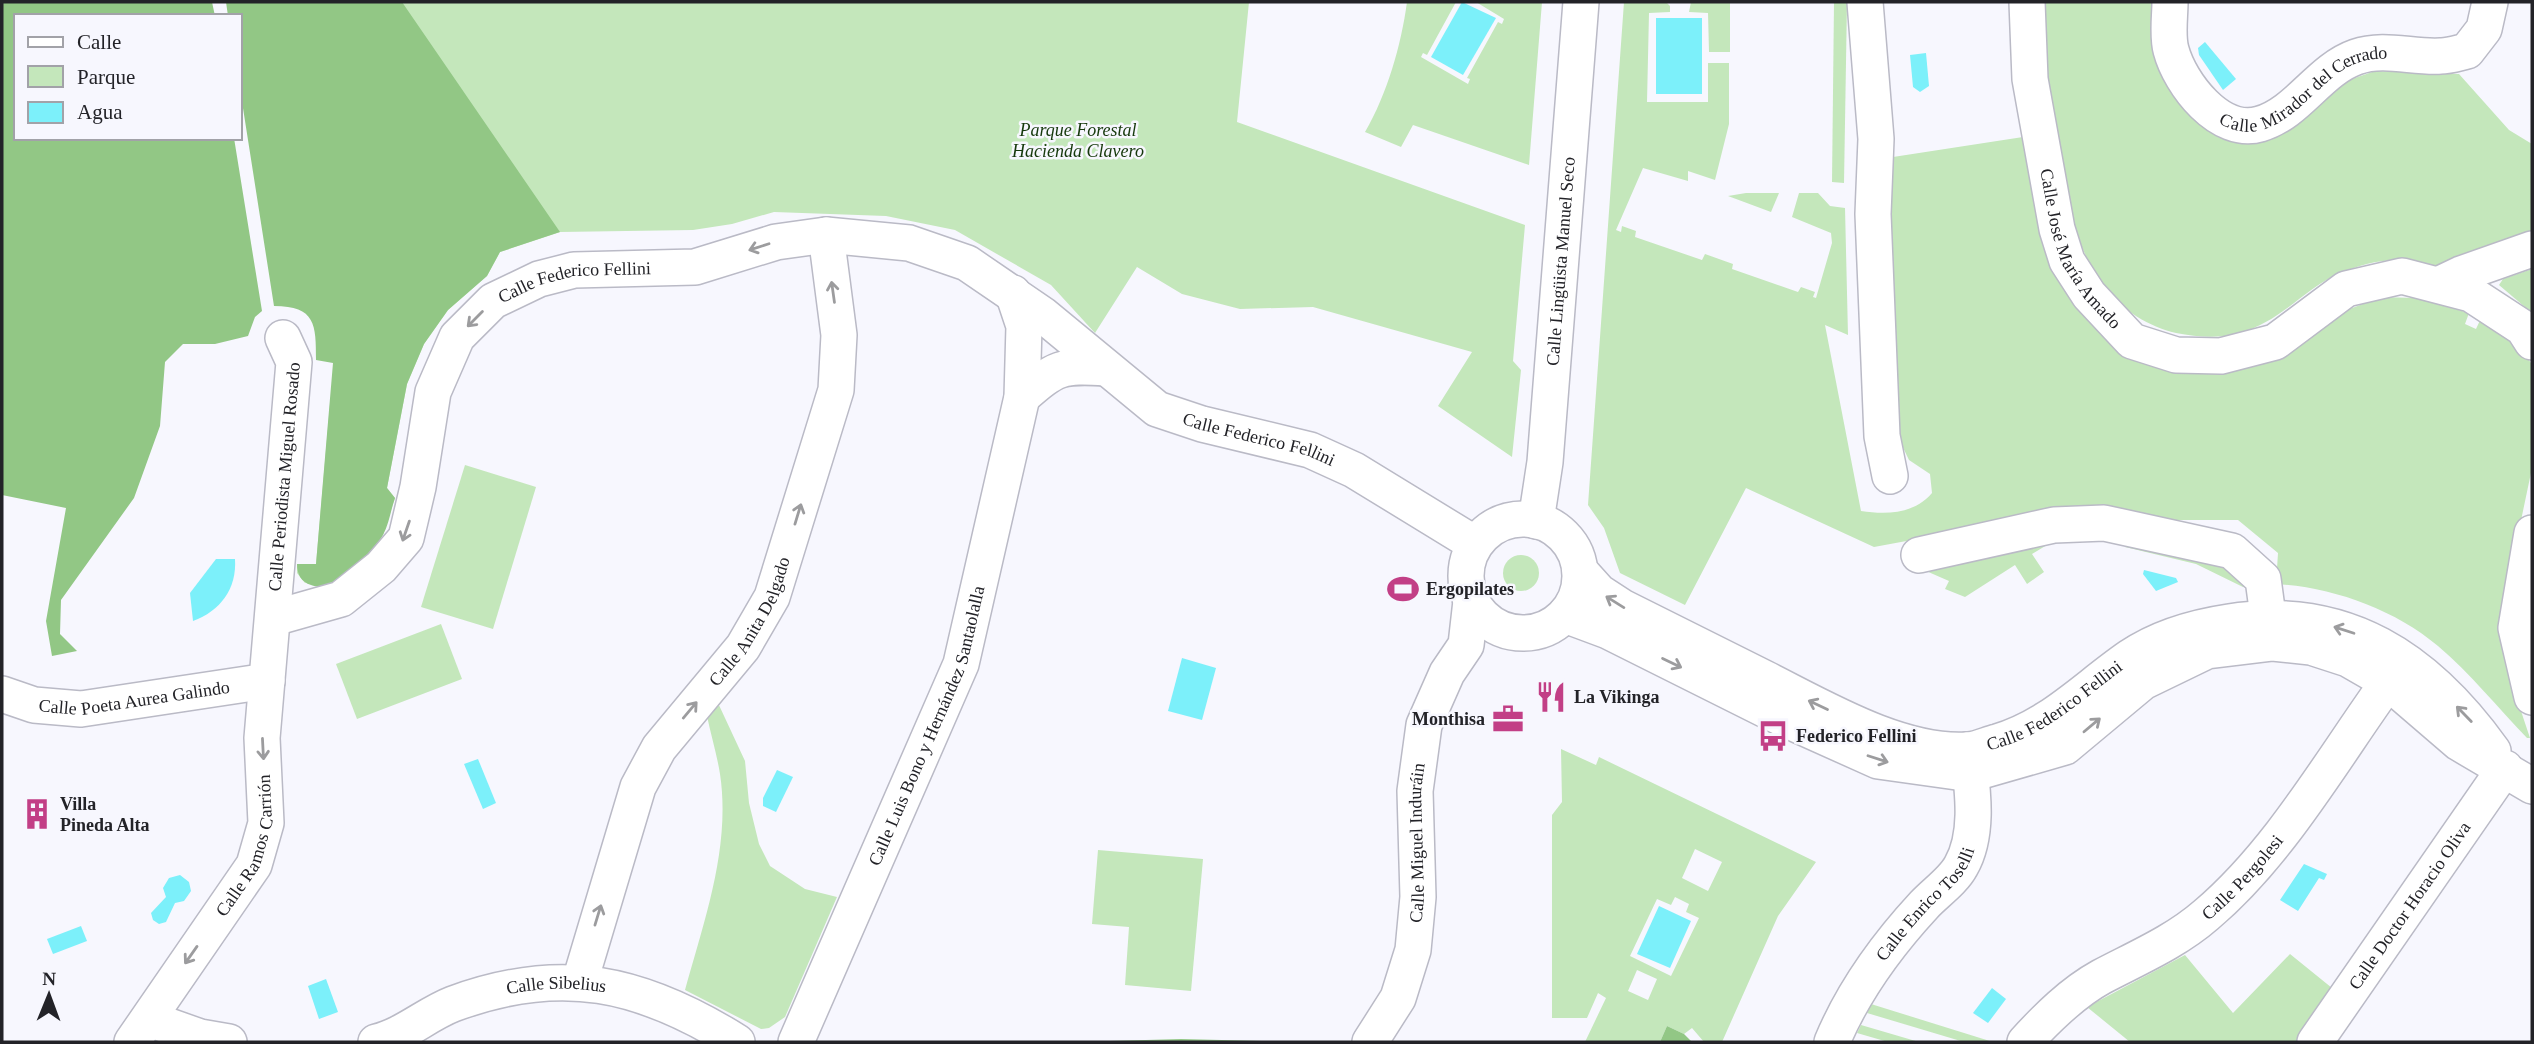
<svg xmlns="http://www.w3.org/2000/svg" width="2534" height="1044" viewBox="0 0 2534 1044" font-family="Georgia,serif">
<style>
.green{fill:#c4e7bb;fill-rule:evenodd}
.forest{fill:#92c785}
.water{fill:#7cf0fa}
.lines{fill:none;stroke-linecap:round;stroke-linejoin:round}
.minor-casing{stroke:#babac6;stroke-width:38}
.minor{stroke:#fff;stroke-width:35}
.oneway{stroke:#9c9c9e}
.labels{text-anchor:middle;stroke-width:5;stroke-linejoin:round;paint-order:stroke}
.street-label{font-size:18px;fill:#232328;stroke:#f7f7fe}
.park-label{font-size:18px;font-style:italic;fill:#16390c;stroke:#f7f7fe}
.poi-label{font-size:18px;font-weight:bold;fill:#232328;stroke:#f7f7fe;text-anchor:start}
</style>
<rect width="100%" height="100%" fill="#f7f7fe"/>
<g class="green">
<path d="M382 2H1249L1237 122 1525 225 1513 361 1521 370 1512 457 1438 406 1472 352 1313 307 1240 309 1182 294 1137 267 1095 333 1051 285 955 230 886 216 774 212 732 224 693 230 560 232 500 252 487 276 448 310 424 344 407 384 387 488 395 498 383 535 305 583 297 573V564H316L330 404Z"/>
<path d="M1407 2H1456L1427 55 1423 53 1421 57 1468 84 1470 79 1467 78 1498 22 1502 24 1504 19 1476 2H1542L1529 165 1413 125 1401 147 1365 132C1387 94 1401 46 1407 2Z"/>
<path d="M1624 2H1666L1670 6V12L1649 13 1647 102H1708V63H1729V124L1715 180 1688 171V181L1643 168 1616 230 1621 232 1622 226 1636 231 1635 237 1702 260 1705 254 1733 264 1732 269 1798 292 1801 287 1815 292 1813 297 1816 298 1832 243 1831 233 1792 217 1799 193H1818L1830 206 1845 208 1848 335 1825 325 1861 511C1887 515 1914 514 1932 493L1930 474 1909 460 1896 433 1886 191 1893 157 2023 137 2075 303 2110 339 2229 371 2283 359 2319 327 2347 310 2381 297 2415 298 2469 313 2465 324 2476 329 2482 316 2520 345 2532 365V468L2502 611 2512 684 2530 738H2527C2498 708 2470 673 2438 646 2394 609 2332 587 2276 584L2278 553 2238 520H2020L1874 547 1746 488 1685 605 1620 573 1604 528 1588 505Z"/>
<path d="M1691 2H1730V52H1709L1708 13 1689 12Z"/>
<path d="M1834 2H1847L1844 183 1832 182Z"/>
<path d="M2042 2H2158L2198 119 2325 95 2352 79 2375 71 2459 74 2509 130 2532 144V234C2503 244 2472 259 2442 265 2430 268 2417 262 2405 261 2385 258 2362 264 2343 272 2304 287 2284 321 2239 333 2217 339 2198 337 2176 333 2149 327 2123 310 2105 289 2061 237 2045 71 2042 2Z"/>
<path d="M1746 193H1779L1771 212 1728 196Z"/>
<path d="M2532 269V313L2499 285 2503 279Z"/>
<path d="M465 465 536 487 493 629 421 607Z"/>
<path d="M2151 540 2212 552 2253 588 2243 587 2196 564 2125 547Z"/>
<path d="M2052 542 2032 554 2044 572 2027 584 2015 565 1965 597 1945 589 1949 581 1910 564Z"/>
<circle cx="1521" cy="573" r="18"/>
<path d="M441 624 462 679 357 719 336 664Z"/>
<path d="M718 703 745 761 749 803 759 844 770 866 805 889 837 897 785 1017 769 1028 761 1029 685 990C704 921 731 847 720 774 717 755 711 735 707 716Z"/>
<path d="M1561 749 1596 765 1599 757 1816 862 1778 916 1722 1042H1704L1692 1028 1684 1034 1667 1026 1660 1042H1585L1606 998 1598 993 1587 1018H1552V815L1562 802ZM1695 849 1722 862 1708 891 1682 878ZM1675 897 1689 904 1686 912 1699 918 1671 976 1630 956 1657 899 1671 905ZM1637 970 1657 979 1648 1000 1628 991Z"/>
<path d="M1098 850 1203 859 1191 991 1125 985 1129 927 1092 924Z"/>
<path d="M2290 954 2332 988 2297 1042H2130L2087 1007 2185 955 2233 1013Z"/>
<path d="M1871 1004 1993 1042H1964L1867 1013Z"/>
<path d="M1861 1025 1919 1042H1888L1857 1033Z"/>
</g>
<g class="forest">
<path d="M2 2H212L215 16H16V138H234L262 311 255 317 248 336 215 344H183L165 362 160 426 134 498 61 600 60 634 77 651 52 656 46 621 66 508 2 495Z"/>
<path d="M226 2H402L560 232 500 252 487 276 448 310 424 344 407 384 387 488 395 498C391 509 389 524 383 535 371 557 337 595 311 585 301 582 297 574 297 564H316L333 363 316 360C316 325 316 306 274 306L240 89V16H228Z"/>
<path d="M1667 1026 1684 1034 1692 1042H1660Z"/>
<path d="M1181 1039 1300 1042H1075Z"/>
</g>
<g class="water">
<path d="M1462 2 1496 18 1463 75 1431 57Z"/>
<rect x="1656" y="18" width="46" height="76"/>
<path d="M2205 42 2236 79 2223 90 2199 55 2198 48Z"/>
<path d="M1926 53 1929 86 1920 92 1913 87 1910 55Z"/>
<path d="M216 559H235C237 589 220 611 193 621L190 593Z"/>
<path d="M2144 570 2176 578 2178 582 2156 591 2143 574Z"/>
<path d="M1182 658 1216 668 1202 720 1168 711Z"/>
<path d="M478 759 496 803 483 809 464 764Z"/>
<path d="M777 770 793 777 776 812 763 806V798Z"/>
<path d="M2304 864 2327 874 2324 880 2319 878 2298 911 2280 900Z"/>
<path d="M180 875 189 882 191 891 184 901 175 903 166 922 159 924 153 920 151 913 166 897 163 888 169 878Z"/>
<path d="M1659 906 1691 921 1670 968 1637 954Z"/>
<path d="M81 926 87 941 53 954 47 939Z"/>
<path d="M326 979 338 1012 319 1019 308 986Z"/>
<path d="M1992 988 2006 999 1988 1023 1973 1013Z"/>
</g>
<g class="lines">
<defs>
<g id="minor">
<path d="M1865 2 1876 139 1873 214 1882 436 1890 476"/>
<path id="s1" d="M2027 2 2030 79 2057 229 2067 261 2089 295 2132 341 2176 355 2221 356 2275 342 2346 289 2402 276 2471 294 2523 328 2532 342"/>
<path id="s2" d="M2170 2C2170 16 2167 36 2171 50 2180 84 2220 136 2260 124 2298 113 2319 70 2356 57 2384 47 2413 58 2441 56 2449 56 2458 53 2467 51L2484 29 2490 2"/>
<path d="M2440 284 2461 274 2532 249"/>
<path d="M1022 397C1056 367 1061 365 1106 368"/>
<circle cx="1523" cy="576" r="57"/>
<path id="s3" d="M1536 521 1545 462 1581 2"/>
<path d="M2532 533 2516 628 2532 697"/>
<path d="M1919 555 2054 525 2104 523 2232 551 2263 579 2268 616"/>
<path id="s4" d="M1581 572 1599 592 1622 607C1669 631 1717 654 1764 678 1822 707 1900 754 1967 750 1977 750 1988 744 1997 742 2051 726 2085 688 2130 657 2158 638 2196 627 2229 622 2346 604 2427 659 2493 751"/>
<path d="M1565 615 1608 631 1780 717 1878 761 1971 774 2065 747 2143 682 2207 651 2273 643 2311 647 2348 659 2388 682 2459 743 2532 786"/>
<path id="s5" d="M274 618 341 599 381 567 406 538 418 487 433 392 457 337 493 301 539 279 574 270 695 267 776 242 826 235 909 243 967 263 1043 315 1157 409 1202 424 1310 450 1354 470 1475 544"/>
<path id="s6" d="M2 694 34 705 81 709 267 681"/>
<path id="s7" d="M580 981 638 787 659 748 743 647 772 597 836 390 839 335 826 235"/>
<path d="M149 1019 200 1037 229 1042"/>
<path id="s8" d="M132 1042 254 865 266 823 262 738 294 362 283 338"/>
<path id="s9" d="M376 1042C403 1036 427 1014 453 1004 561 964 641 982 737 1042"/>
<path id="s10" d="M796 1042 961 664 1022 397 1024 326 1013 293"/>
<path id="s11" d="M1370 1042 1398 998 1413 950 1418 897 1415 791 1424 725 1447 673 1466 645 1471 601"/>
<path id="s12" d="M1832 1042C1853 992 1887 945 1924 905 1935 893 1953 881 1961 866 1980 833 1972 786 1968 750"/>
<path id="s13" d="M2025 1042C2047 1018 2072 993 2101 977 2137 958 2175 942 2206 915 2285 848 2339 747 2401 664"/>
<path id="s14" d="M2315 1042 2505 768"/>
</g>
</defs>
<use href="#minor" class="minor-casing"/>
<use href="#minor" class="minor"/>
</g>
<defs><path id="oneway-shaft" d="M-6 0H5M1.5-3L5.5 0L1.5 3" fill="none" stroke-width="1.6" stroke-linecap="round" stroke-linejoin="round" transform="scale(1.75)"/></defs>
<g class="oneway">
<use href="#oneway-shaft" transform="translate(759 247) rotate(162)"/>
<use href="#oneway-shaft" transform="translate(833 292) rotate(-98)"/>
<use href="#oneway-shaft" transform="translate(475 319) rotate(135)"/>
<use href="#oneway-shaft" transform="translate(798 514) rotate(-73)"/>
<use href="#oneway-shaft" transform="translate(406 531) rotate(109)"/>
<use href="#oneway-shaft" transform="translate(1615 602) rotate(-148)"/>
<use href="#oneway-shaft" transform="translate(2344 630) rotate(-162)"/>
<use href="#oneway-shaft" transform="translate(1672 663) rotate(26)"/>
<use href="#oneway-shaft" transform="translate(1818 705) rotate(-155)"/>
<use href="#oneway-shaft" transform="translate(690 710) rotate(-50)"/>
<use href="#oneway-shaft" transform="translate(2464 714) rotate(-134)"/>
<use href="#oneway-shaft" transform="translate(2092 725) rotate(-40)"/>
<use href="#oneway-shaft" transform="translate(263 749) rotate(87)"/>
<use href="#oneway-shaft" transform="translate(1878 759) rotate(18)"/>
<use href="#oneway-shaft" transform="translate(598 915) rotate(-73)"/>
<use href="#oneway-shaft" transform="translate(191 955) rotate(125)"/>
</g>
<defs>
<symbol id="stadium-bare" viewBox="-9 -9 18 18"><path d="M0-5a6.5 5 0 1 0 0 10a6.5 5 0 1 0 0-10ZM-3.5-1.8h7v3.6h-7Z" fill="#c23f86" stroke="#f7f7fe" stroke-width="2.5" paint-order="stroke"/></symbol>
<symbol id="restaurant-bare" viewBox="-9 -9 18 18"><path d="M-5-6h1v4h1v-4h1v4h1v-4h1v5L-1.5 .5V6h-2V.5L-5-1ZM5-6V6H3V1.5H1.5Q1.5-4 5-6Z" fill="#c23f86" stroke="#f7f7fe" stroke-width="2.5" paint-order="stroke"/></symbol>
<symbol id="office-bare" viewBox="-9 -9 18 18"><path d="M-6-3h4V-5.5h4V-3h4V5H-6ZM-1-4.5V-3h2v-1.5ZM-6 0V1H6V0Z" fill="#c23f86" stroke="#f7f7fe" stroke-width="2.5" paint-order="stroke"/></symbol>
<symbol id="bus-bare" viewBox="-9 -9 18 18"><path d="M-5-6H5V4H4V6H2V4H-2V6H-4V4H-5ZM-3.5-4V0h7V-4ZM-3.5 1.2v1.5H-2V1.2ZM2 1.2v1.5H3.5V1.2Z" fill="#c23f86" stroke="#f7f7fe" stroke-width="2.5" paint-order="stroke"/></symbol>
<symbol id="building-bare" viewBox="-9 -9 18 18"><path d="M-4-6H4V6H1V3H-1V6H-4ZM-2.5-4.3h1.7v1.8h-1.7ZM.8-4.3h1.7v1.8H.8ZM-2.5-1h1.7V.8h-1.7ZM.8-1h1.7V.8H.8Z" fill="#c23f86" stroke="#f7f7fe" stroke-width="2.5" paint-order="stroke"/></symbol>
</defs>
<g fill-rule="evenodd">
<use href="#stadium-bare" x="1381" y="567" width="44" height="44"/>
<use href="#restaurant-bare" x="1529" y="675" width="44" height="44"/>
<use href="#office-bare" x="1486" y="697" width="44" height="44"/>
<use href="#bus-bare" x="1751" y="714" width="44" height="44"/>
<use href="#building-bare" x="15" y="792" width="44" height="44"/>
</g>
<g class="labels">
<g class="street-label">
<text dy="6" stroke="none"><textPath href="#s2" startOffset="229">Calle Mirador del Cerrado</textPath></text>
<text dy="6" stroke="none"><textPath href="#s1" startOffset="257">Calle José María Amado</textPath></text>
<text dy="6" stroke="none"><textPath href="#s3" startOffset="261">Calle Lingüista Manuel Seco</textPath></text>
<text dy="6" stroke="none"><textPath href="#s5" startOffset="504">Calle Federico Fellini</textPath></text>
<text dy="6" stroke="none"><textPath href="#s5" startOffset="1253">Calle Federico Fellini</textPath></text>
<text dy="6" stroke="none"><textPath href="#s8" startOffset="606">Calle Periodista Miguel Rosado</textPath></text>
<text dy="6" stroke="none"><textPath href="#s7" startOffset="404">Calle Anita Delgado</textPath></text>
<text dy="6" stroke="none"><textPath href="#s6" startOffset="135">Calle Poeta Aurea Galindo</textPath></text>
<text dy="6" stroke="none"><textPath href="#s4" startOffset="530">Calle Federico Fellini</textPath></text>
<text dy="6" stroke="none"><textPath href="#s10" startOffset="343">Calle Luis Bono y Hernández Santaolalla</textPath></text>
<text dy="6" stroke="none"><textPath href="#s8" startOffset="231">Calle Ramos Carrión</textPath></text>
<text dy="6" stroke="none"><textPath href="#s11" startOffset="210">Calle Miguel Induráin</textPath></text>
<text dy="6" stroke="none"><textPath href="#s13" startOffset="275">Calle Pergolesi</textPath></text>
<text dy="6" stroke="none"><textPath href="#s12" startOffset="168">Calle Enrico Toselli</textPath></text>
<text dy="6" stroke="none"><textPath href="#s14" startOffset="166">Calle Doctor Horacio Oliva</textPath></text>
<text dy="6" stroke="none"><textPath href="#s9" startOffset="192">Calle Sibelius</textPath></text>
</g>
<g class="park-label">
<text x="1078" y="136">Parque Forestal<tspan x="1078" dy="21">Hacienda Clavero</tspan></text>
</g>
<g class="poi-label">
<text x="1426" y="595">Ergopilates</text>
<text x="1574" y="703">La Vikinga</text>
<text x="1485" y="725" text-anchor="end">Monthisa</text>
<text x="1796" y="742">Federico Fellini</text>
<text x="60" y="810">Villa<tspan x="60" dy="21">Pineda Alta</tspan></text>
</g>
</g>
<rect width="2534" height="1044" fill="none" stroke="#232328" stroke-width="7"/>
<rect x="14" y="14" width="228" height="126" fill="#f7f7fe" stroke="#a2a2a8" stroke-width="2"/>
<rect x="28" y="37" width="35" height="10" fill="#ffffff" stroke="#a2a2a8" stroke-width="2"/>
<text x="77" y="49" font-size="21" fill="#232328">Calle</text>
<rect x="28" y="66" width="35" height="21" fill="#c4e7bb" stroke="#a2a2a8" stroke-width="2"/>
<text x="77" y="84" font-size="21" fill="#232328">Parque</text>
<rect x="28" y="102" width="35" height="21" fill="#7cf0fa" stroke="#a2a2a8" stroke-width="2"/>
<text x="77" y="119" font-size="21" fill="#232328">Agua</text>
<g transform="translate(49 995) rotate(1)" stroke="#f7f7fe" stroke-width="5" paint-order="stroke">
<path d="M0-5L12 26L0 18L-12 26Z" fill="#232328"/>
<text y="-10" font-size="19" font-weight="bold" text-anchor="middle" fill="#232328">N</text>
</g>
</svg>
